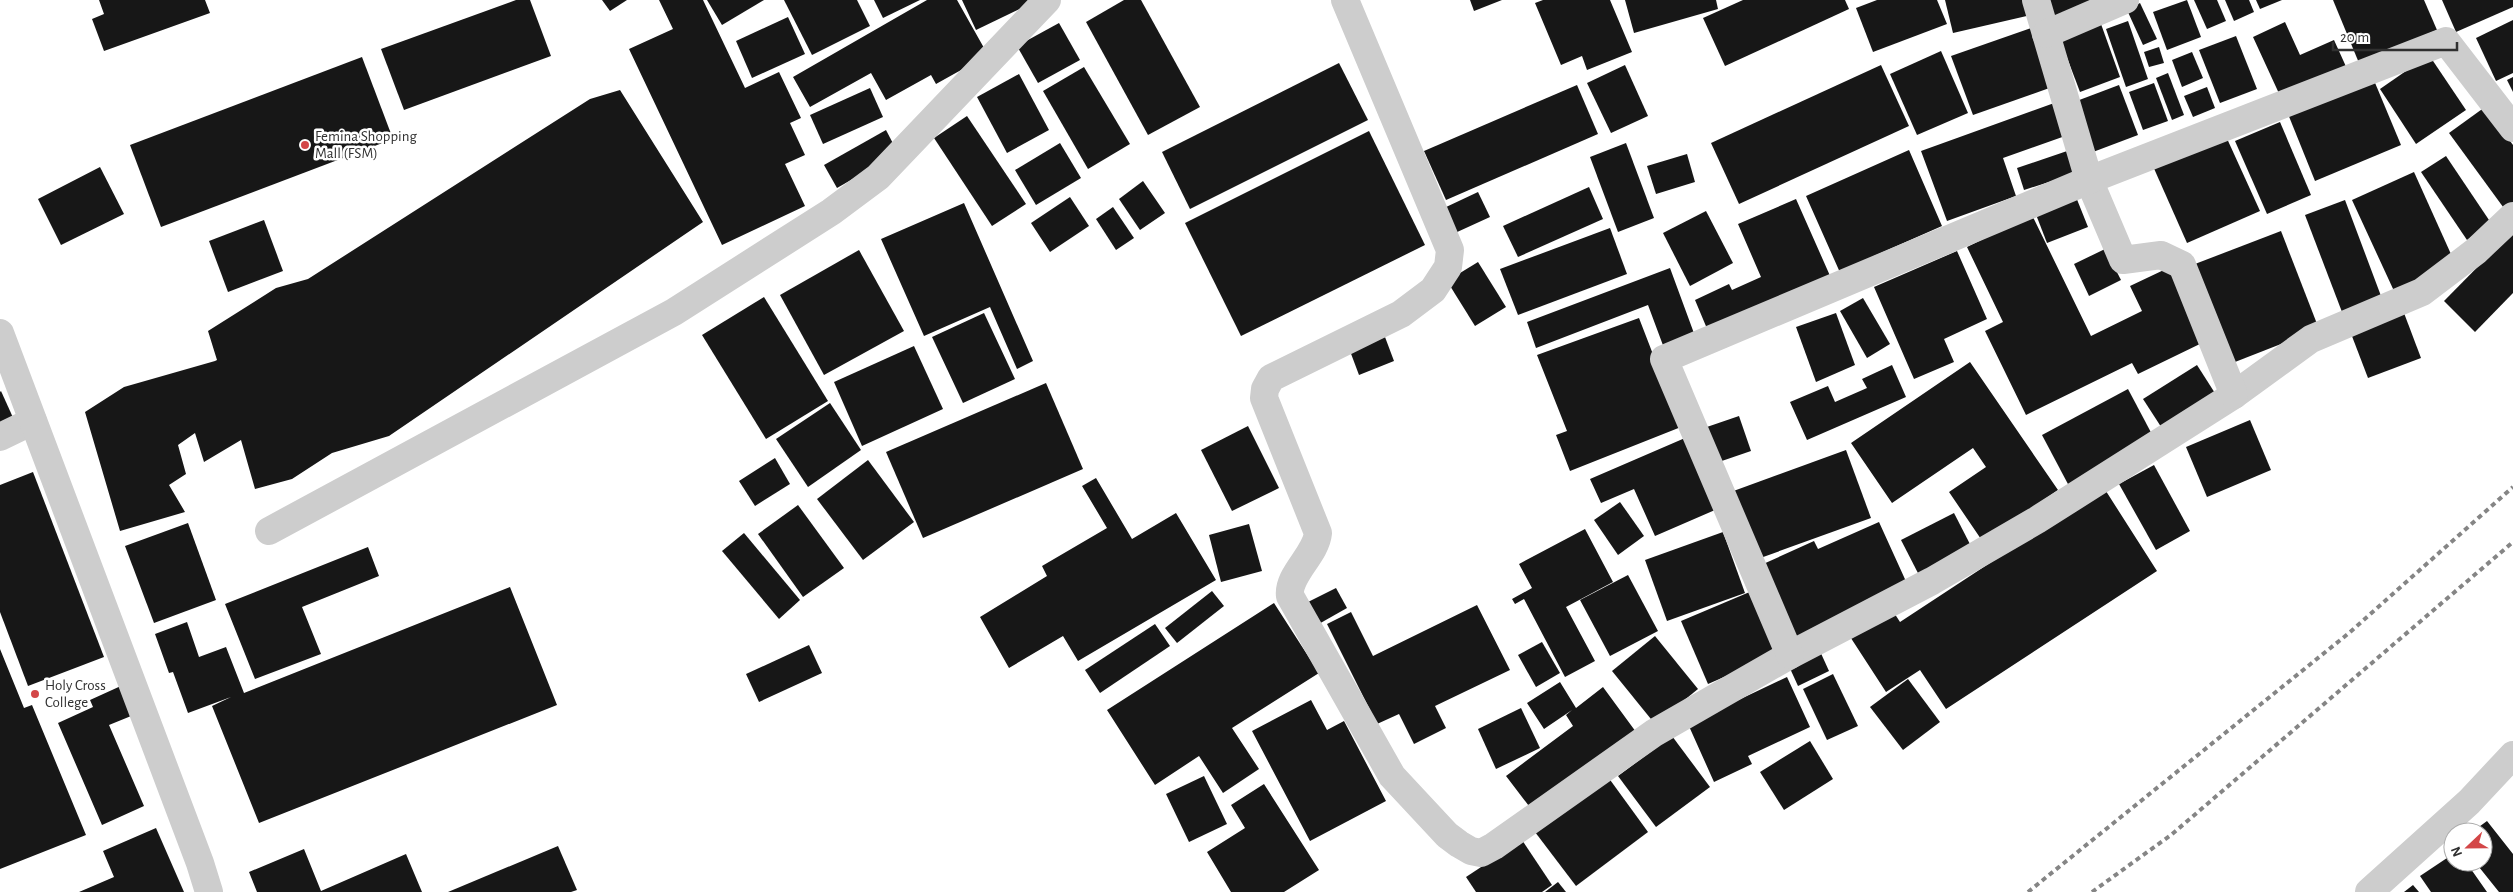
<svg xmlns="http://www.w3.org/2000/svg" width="2513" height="892" viewBox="0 0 2513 892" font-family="'Alegreya Sans',sans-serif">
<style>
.building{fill:#171717}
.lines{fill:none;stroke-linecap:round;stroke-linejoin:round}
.minor{stroke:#cdcdcd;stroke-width:28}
.tertiary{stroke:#cdcdcd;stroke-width:28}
.rail{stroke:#858585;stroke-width:4;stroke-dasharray:5 4;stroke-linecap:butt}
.poi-dot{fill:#d34647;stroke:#fff;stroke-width:2}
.labels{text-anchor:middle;stroke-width:5;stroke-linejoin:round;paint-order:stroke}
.poi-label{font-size:15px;fill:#303030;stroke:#fff;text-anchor:start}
</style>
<rect width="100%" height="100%" fill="#fff"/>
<g class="building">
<path d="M99 0H205L210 13 104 51 92 19 104 14Z"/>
<path d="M516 0H530L551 56 404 110 381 49Z"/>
<path d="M602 0H627L610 11Z"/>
<path d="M659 0H703L745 88 779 72 801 118 790 123 805 155 785 164 805 206 722 245 629 49 673 29Z"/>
<path d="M707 0H764L722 25Z"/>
<path d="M784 0H857L870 26 812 55Z"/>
<path d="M874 0H920L883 18Z"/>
<path d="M927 0H957L988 55 936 84 931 75 886 100 871 73 810 107 793 77Z"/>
<path d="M962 0H1038L976 30Z"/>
<path d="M1124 0H1141L1200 107 1148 135 1086 22Z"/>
<path d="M1470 0H1502L1474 11Z"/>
<path d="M1543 0H1610L1632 52 1587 70 1582 56 1561 65 1535 3Z"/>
<path d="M1625 0H1716L1718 9 1634 33Z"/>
<path d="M1743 0H1845L1849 9 1725 66 1703 18Z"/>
<path d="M1877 0H1937L1947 24 1873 52 1856 8Z"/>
<path d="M1945 0H2028L2031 15 1953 33Z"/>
<path d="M2043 0H2098L2050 18Z"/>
<path d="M2187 0 2201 37 2167 50 2153 12Z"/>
<path d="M2194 0H2217L2226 21 2207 29Z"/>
<path d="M2225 0H2249L2254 12 2234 21Z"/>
<path d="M2256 0H2282L2260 9Z"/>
<path d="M2333 0H2424L2437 30 2359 63Z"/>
<path d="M2442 0H2513V7L2456 32Z"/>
<path d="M2140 3 2157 39 2143 45 2127 10Z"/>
<path d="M788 17 805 54 752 78 736 41Z"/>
<path d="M2513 20V73L2496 81 2476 38Z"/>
<path d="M2128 21 2148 79 2126 87 2106 29Z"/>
<path d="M2285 22 2300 55 2334 40 2348 71 2282 100 2253 37Z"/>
<path d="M1059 23 1080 60 1038 83 1017 46Z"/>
<path d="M2101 24 2120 77 2080 92 2060 39Z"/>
<path d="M2034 27 2055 86 1973 115 1951 56Z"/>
<path d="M2236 36 2257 89 2220 103 2199 50Z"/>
<path d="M2159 47 2164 63 2149 67 2144 52Z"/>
<path d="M1941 51 1968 113 1917 135 1890 74Z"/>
<path d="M2192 52 2203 78 2182 87 2172 60Z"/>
<path d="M2429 55 2466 110 2416 144 2380 89Z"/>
<path d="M362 57 393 139 161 227 130 145Z"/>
<path d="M1339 63 1368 120 1190 209 1162 152Z"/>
<path d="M1625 65 1648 116 1611 133 1587 83Z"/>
<path d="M1881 65 1909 126 1739 204 1711 143Z"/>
<path d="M1084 67 1130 144 1088 169 1043 91Z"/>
<path d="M2168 73 2184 115 2172 120 2156 78Z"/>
<path d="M1019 74 1049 130 1007 153 977 97Z"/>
<path d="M2513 77V92L2507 80Z"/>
<path d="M2373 78 2401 145 2315 181 2288 114Z"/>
<path d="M2154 83 2168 121 2143 130 2129 92Z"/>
<path d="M1577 85 1598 134 1446 200 1424 151Z"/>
<path d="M2119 85 2138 135 2093 152 2074 102Z"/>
<path d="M2207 87 2215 108 2193 117 2184 96Z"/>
<path d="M870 88 883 117 823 144 810 115Z"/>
<path d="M620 90 703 222 389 436 332 453 292 479 255 489 241 440 204 462 195 433 178 445 186 474 169 485 185 512 120 531 85 412 124 387 215 361 217 360 208 331 276 288 308 279 590 99Z"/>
<path d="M2057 102 2068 135 2003 158 2016 196 1947 221 1921 151Z"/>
<path d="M2485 107 2513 145V206L2506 211 2449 133Z"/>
<path d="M967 116 1026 204 992 226 934 138Z"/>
<path d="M2280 122 2311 195 2267 214 2235 141Z"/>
<path d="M886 130 898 153 837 188 824 165Z"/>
<path d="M1369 131 1425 245 1241 336 1185 223Z"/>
<path d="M2224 132 2260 211 2187 243 2152 164Z"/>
<path d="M1060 143 1081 178 1036 205 1015 170Z"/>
<path d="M1626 143 1654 218 1618 232 1590 157Z"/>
<path d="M2073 149 2080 172 2024 190 2017 168Z"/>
<path d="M1909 150 1942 226 1874 256 1877 261 1842 277 1806 196Z"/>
<path d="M1687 154 1695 182 1656 194 1647 166Z"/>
<path d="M2446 156 2491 223 2467 240 2421 172Z"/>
<path d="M100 167 124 214 61 245 38 199Z"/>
<path d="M2414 172 2455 263 2394 291 2352 200Z"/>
<path d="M1143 181 1165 213 1140 230 1119 199Z"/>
<path d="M1589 187 1603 219 1518 257 1503 226Z"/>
<path d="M1478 192 1490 217 1455 233 1444 208Z"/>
<path d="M1070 197 1089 226 1050 252 1031 223Z"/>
<path d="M2076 197 2088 227 2047 243 2035 212Z"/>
<path d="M1796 199 1831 278 1708 331 1695 300 1729 284 1732 290 1761 277 1738 224Z"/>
<path d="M2345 200 2381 296 2342 312 2305 215Z"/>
<path d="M964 203 1033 361 1017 369 990 307 924 336 881 239Z"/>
<path d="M1113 207 1134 238 1116 250 1096 219Z"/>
<path d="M1706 211 1733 263 1690 286 1663 233Z"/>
<path d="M2032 215 2091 336 2142 311 2130 286 2168 268 2204 342 2138 374 2132 363 2026 415 1985 331 2003 322 1967 247Z"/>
<path d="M264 220 283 271 228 292 209 241Z"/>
<path d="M1610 228 1627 274 1518 315 1500 269Z"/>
<path d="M2281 231 2319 329 2235 362 2195 264Z"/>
<path d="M2513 231V293L2475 332 2444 301Z"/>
<path d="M2105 249 2121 280 2089 296 2074 264Z"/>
<path d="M859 250 904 331 824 375 780 295Z"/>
<path d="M1957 251 1987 319 1944 339 1954 362 1914 379 1874 287Z"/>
<path d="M1478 262 1506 307 1475 326 1447 281Z"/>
<path d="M1670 268 1695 336 1664 348 1648 305 1536 348 1527 322Z"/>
<path d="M764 297 828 401 766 439 702 335Z"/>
<path d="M1863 298 1890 344 1867 358 1840 311Z"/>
<path d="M984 313 1015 379 963 403 932 337Z"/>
<path d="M1836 313 1855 365 1816 382 1796 327Z"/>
<path d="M2404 313 2421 358 2368 378 2350 331Z"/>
<path d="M1639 318 1681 427 1570 471 1556 435 1567 431 1537 355Z"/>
<path d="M1385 337 1394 361 1359 375 1350 351Z"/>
<path d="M914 346 943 409 862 446 834 382Z"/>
<path d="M1970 362 2058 490 1983 542 1949 492 1986 467 1973 448 1892 503 1851 443Z"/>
<path d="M1892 365 1906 397 1807 440 1790 402 1828 386 1835 402 1867 388 1862 379Z"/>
<path d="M2197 365 2220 401 2167 436 2143 399Z"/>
<path d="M1046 383 1083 469 923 538 886 452Z"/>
<path d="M2128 389 2155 440 2069 486 2042 435Z"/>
<path d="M1 391 15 422 0 429V392Z"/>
<path d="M830 403 861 450 808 487 776 439Z"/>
<path d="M1739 416 1751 451 1713 464 1701 429Z"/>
<path d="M2250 420 2271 470 2207 497 2186 447Z"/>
<path d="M1248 426 1279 488 1232 511 1201 450Z"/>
<path d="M1685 438 1715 510 1655 536 1634 489 1601 503 1590 479Z"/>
<path d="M1846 450 1871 518 1752 561 1728 493Z"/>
<path d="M775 458 790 484 755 506 739 481Z"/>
<path d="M868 460 914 522 863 560 817 499Z"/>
<path d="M2154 465 2190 531 2156 550 2119 484Z"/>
<path d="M33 472 104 657 28 686 0 612V485Z"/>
<path d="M1096 478 1132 539 1176 513 1216 580 1078 661 1063 636 1009 668 980 617 1047 576 1042 566 1107 528 1082 486Z"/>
<path d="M2104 488 2157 571 1946 709 1920 670 1886 692 1847 632 1889 605 1900 622Z"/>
<path d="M1620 502 1644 536 1618 555 1594 520Z"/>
<path d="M798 505 844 568 803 597 758 534Z"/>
<path d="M1954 513 1973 550 1920 577 1901 540Z"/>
<path d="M1879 522 1909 588 1796 639 1761 565 1814 541 1818 549Z"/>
<path d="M188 523 216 600 154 623 125 546Z"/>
<path d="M1249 524 1262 571 1221 582 1209 535Z"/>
<path d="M1585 529 1613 582 1566 607 1595 661 1565 677 1524 599 1515 604 1512 599 1532 588 1519 564Z"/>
<path d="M1723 532 1745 593 1667 621 1645 560Z"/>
<path d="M744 533 800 600 779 619 722 551Z"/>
<path d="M368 547 379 576 302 607 321 654 255 679 225 604Z"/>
<path d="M1628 575 1658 631 1610 656 1580 600Z"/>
<path d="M510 587 557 705 259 823 212 706 231 697 188 713 173 672 169 673 155 634 187 622 199 657 226 647 244 693Z"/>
<path d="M1336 588 1347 608 1317 625 1306 603Z"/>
<path d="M1212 591 1224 606 1177 643 1165 628Z"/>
<path d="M1752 591 1779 653 1708 684 1681 621Z"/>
<path d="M1274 603 1319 673 1232 728 1259 769 1223 793 1199 756 1155 785 1107 710Z"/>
<path d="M1477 605 1510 670 1435 706 1446 728 1414 744 1399 714 1377 724 1327 624 1351 612 1373 656Z"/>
<path d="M1155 624 1170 646 1100 693 1085 670Z"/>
<path d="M1655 636 1698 689 1655 724 1612 671Z"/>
<path d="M1542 642 1560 673 1536 687 1518 655Z"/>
<path d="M809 645 822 673 759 702 746 674Z"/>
<path d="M0 649 24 708 32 705 86 835 0 869Z"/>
<path d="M1819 649 1829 671 1798 686 1788 664Z"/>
<path d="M1833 674 1858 726 1827 740 1803 689Z"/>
<path d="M1787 677 1810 727 1748 756 1752 764 1714 782 1688 724Z"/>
<path d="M1908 679 1940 722 1903 750 1870 707Z"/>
<path d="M1560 682 1576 708 1603 687 1636 732 1532 810 1506 776 1573 726 1566 715 1572 710 1544 729 1527 703Z"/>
<path d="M123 685 136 714 109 725 144 806 102 825 58 723 93 707 90 700Z"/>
<path d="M1311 700 1327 730 1344 721 1386 801 1310 841 1252 731Z"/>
<path d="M1521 708 1540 748 1496 769 1478 729Z"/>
<path d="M1672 736 1710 787 1656 827 1618 776Z"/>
<path d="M1810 741 1833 779 1784 810 1760 772Z"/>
<path d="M1204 776 1227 824 1189 842 1166 794Z"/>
<path d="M1608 777 1648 832 1576 886 1535 832Z"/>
<path d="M1264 784 1319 870 1284 892H1231L1207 852 1245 828 1231 805Z"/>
<path d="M2487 821 2513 854V892H2499L2475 862H2483V832H2472Z"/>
<path d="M156 828 184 892H79L114 877 103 851Z"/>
<path d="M1522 840 1552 885 1542 892H1476L1466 877Z"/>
<path d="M558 846 577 890 571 892H448Z"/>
<path d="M304 849 321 891 406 854 422 892H257L249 872Z"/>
<path d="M2453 854V862H2466L2487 892H2431L2420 876Z"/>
<path d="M1558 882 1566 892H1545Z"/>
<path d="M2413 885 2419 892H2404Z"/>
</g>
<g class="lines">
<g class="minor">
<path d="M1345 0 1450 250 1448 267 1433 290 1401 314 1271 378 1265 389 1264 398 1318 533C1316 555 1287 575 1290 596L1392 776 1447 835 1459 844 1471 851 1481 853 1494 846 1654 733 1790 655 1932 581 2037 520 2234 395 2311 339 2422 292 2476 251 2513 216"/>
<path d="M2036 0 2089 180 2123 260 2161 255 2182 265 2234 395"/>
<path d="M2046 34 2125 0"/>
<path d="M0 437 33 421"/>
<path d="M269 531 674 312 831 212 878 177 1047 0"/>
<path d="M1790 655 1664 359 2089 180 2446 41 2513 128"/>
<path d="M2369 892 2469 802 2513 755"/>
</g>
<path class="tertiary" d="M0 333 200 863 209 892"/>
<g class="rail">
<path d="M2028 892 2349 633 2513 487"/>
<path d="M2092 892 2171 835 2513 542"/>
</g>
</g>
<g class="poi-dot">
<circle cx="305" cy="145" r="5"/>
<circle cx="35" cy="694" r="5"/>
</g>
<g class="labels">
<g class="poi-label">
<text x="315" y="141">Femina Shopping<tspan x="315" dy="17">Mall (FSM)</tspan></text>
<text x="45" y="690">Holy Cross<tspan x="45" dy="17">College</tspan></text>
</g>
</g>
<g transform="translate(2468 847) rotate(248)"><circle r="24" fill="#ffffff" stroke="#acacac"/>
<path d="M0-4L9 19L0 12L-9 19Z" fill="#d34647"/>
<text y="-8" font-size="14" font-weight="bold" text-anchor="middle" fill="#303030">N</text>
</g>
<path d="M2333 42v8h124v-8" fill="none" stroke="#303030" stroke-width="2.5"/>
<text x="2340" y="42" font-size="15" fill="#303030" stroke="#ffffff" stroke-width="4" paint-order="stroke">20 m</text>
</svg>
